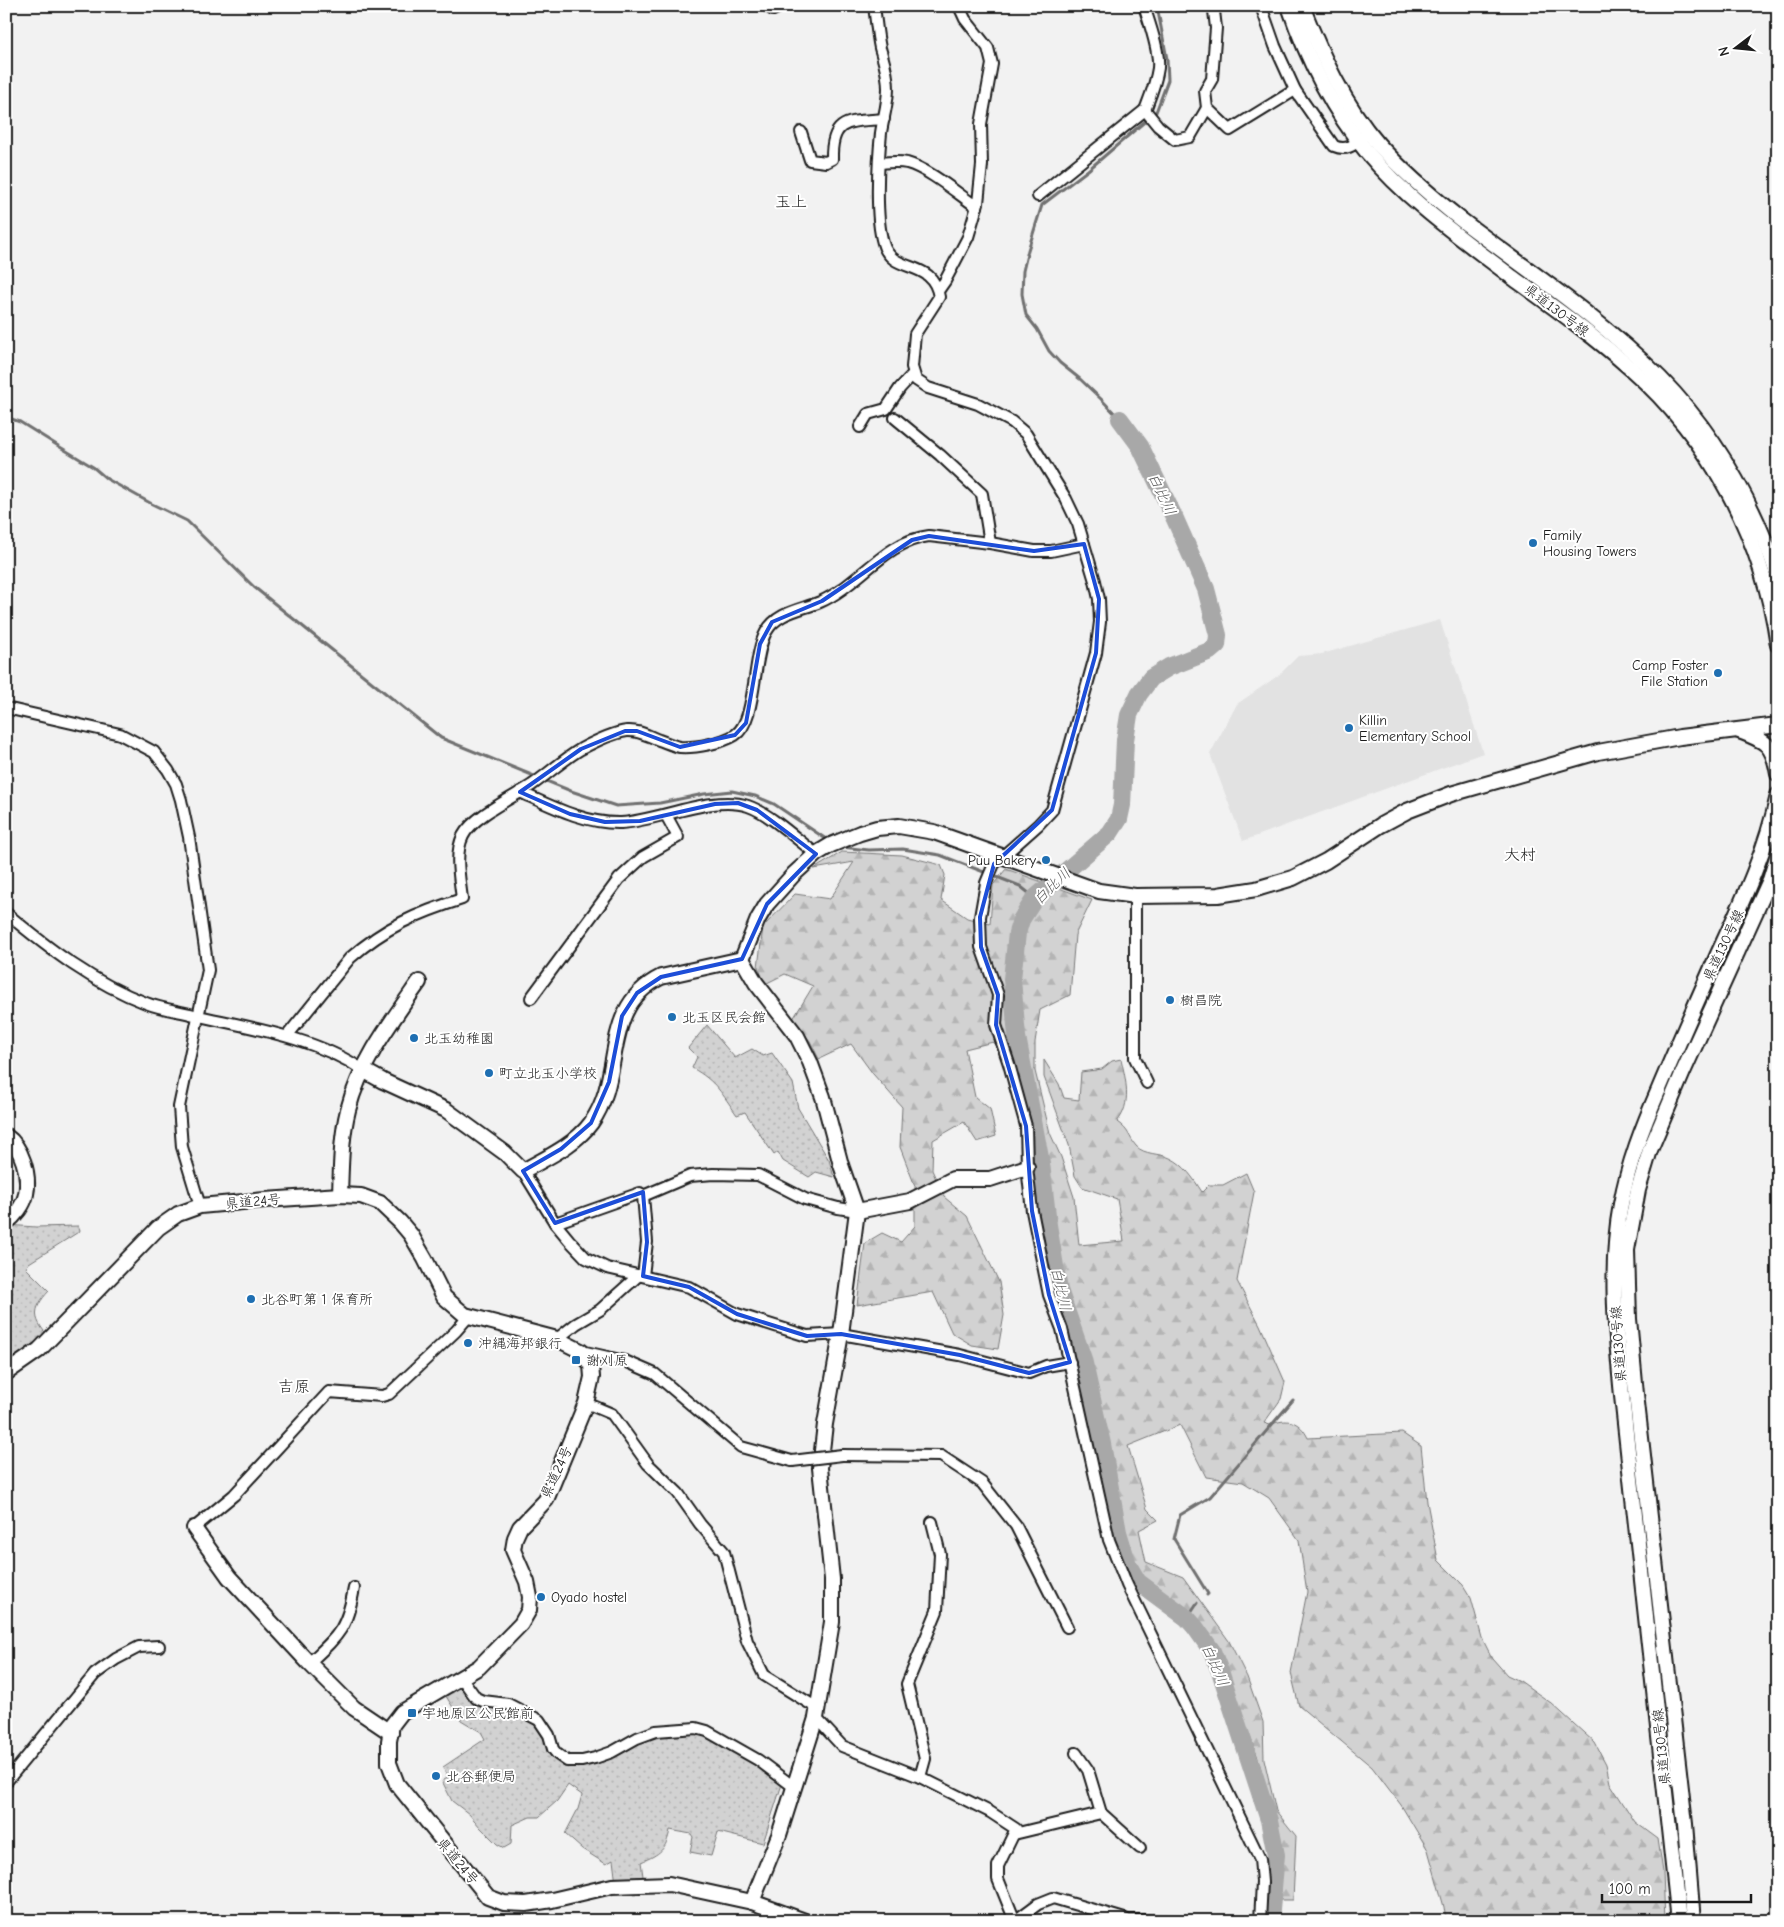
<svg xmlns="http://www.w3.org/2000/svg" width="1784" height="1927" viewBox="0 0 1784 1927" font-family="'Comic Neue','Klee One',sans-serif">
<style>
.built{fill:#e2e2e2}
.forest{fill:url(#forest-firs);stroke:#777}
.park{fill:url(#park-dots);stroke:#777}
.lines{fill:none;stroke-linecap:round;stroke-linejoin:round}
.stream{stroke:#707070;stroke-width:3}
.river{stroke:#a8a8a8;stroke-width:18}
.street-casing{stroke:#1c1c1c;stroke-width:14}
.secondary-casing{stroke:#1c1c1c;stroke-width:18}
.street{stroke:#fff;stroke-width:10}
.secondary{stroke:#fff;stroke-width:14}
.street-bridge-casing{stroke:#1c1c1c;stroke-width:14;stroke-linecap:butt}
.street-bridge{stroke:#fff;stroke-width:10}
.marked{fill:none;stroke:#1d4ed8;stroke-width:4;stroke-linejoin:round}
.poi-dot{fill:#1f6fb2;stroke:#fff;stroke-width:2}
.labels{text-anchor:middle;stroke-width:4;stroke-linejoin:round;paint-order:stroke}
.street-label{font-size:14px;fill:#1c1c1c;stroke:#fff}
.poi-label{font-size:14px;fill:#1c1c1c;stroke:#fff;text-anchor:start}
.water-label{font-size:15px;font-style:italic;fill:#5b5b5b;stroke:#fff}
.quarter-label{font-size:16px;fill:#1c1c1c;stroke:#fff}
</style>
<defs>
<pattern id="forest-firs" width="22" height="20" patternUnits="userSpaceOnUse" patternTransform="scale(1.25)"><rect width="22" height="20" fill="#d2d2d2"/><path d="M5 1l3.5 6h-7zM16 11l3.5 6h-7z" fill="#b4b4b4"/></pattern>
<pattern id="park-dots" width="8" height="8" patternUnits="userSpaceOnUse" patternTransform="scale(1.25)"><rect width="8" height="8" fill="#d2d2d2"/><path d="M2 2h.1M6 6h.1" fill="none" stroke="#b4b4b4" stroke-width="1.8" stroke-linecap="round"/></pattern>
</defs>
<rect width="100%" height="100%" fill="#f2f2f2"/>
<filter id="ink" filterUnits="userSpaceOnUse"><feTurbulence type="fractalNoise" baseFrequency=".02" numOctaves="2"/><feDisplacementMap in="SourceGraphic" scale="10" xChannelSelector="R" yChannelSelector="G"/><feConvolveMatrix kernelMatrix="1 2 1 2 8 2 1 2 1" color-interpolation-filters="sRGB"/></filter>
<g filter="url(#ink)">
<path class="built" d="M1440 620 1483 753 1243 841 1210 754 1237 704 1279 675 1298 656 1322 654Z"/>
<path class="forest" d="M842 852 902 855 941 865 945 875 941 900 967 918 990 924 993 885 1006 869 1092 900 1075 935 1070 995 1040 1010 1035 1042V1071L1050 1133 1061 1157 1074 1197 1079 1245 1124 1241 1117 1199 1082 1187 1075 1176 1069 1145 1044 1077V1060L1059 1084 1064 1098 1079 1100 1081 1072 1102 1069 1112 1061 1121 1059C1126 1080 1132 1104 1117 1122 1130 1131 1128 1136 1136 1146 1144 1155 1160 1153 1170 1158 1185 1165 1193 1178 1202 1192L1209 1185H1223L1246 1173 1254 1192 1237 1281 1260 1325 1285 1382 1281 1399 1264 1423 1270 1425C1287 1417 1300 1421 1308 1438L1402 1433 1421 1446 1427 1502 1438 1560 1463 1585 1471 1598 1482 1638 1492 1658 1507 1675 1520 1681 1551 1703 1595 1743 1606 1764 1610 1783 1635 1822 1658 1839 1663 1872 1665 1921H1446L1444 1907 1428 1850 1401 1805 1372 1767 1299 1706 1291 1673 1307 1592 1299 1540 1269 1498 1243 1482 1206 1477 1180 1425 1128 1446 1147 1509 1158 1520 1139 1530 1146 1562 1183 1577 1229 1641 1247 1677 1263 1722 1264 1759 1276 1811 1296 1836 1293 1900H1280L1277 1825 1257 1755 1211 1635 1192 1612 1135 1582 1123 1560 1110 1519 1081 1377 1053 1280 1027 1103 1015 1060 993 1042 965 1049 975 1097 990 1109 996 1136 977 1142 964 1122 933 1140 932 1170 944 1197 967 1216 999 1282 1004 1315 998 1349 972 1345 952 1333 933 1292 857 1305 865 1243 882 1233 901 1242 915 1226V1186L900 1147 902 1107 873 1074 851 1044 819 1059 810 1041 793 1019 813 986 785 974 765 984 758 967 763 927 795 894 830 899 854 862 814 869Z"/>
<g class="park">
<path d="M707 1025 735 1058 752 1049 763 1056 772 1053 793 1083 798 1108 829 1160 834 1177 816 1172 809 1177 783 1161 778 1152 774 1155 745 1112 737 1115C722 1094 716 1081 692 1068L697 1057 688 1048Z"/>
<path d="M6 1225 36 1227 78 1226 80 1231 29 1263 26 1268 49 1291C31 1310 33 1320 51 1339L6 1373Z"/>
<path d="M461 1678 474 1696 535 1718 552 1746 570 1762 644 1736 694 1732 724 1745 756 1764 782 1784 763 1843 718 1832 711 1856 690 1852 693 1837 691 1834 670 1830C666 1850 660 1854 641 1862L644 1883 616 1884 613 1860 606 1864 582 1849 565 1834 578 1809 582 1795 568 1785 557 1801 539 1817H530L512 1825 511 1844 504 1848 497 1844 480 1827 469 1814 452 1801 442 1781 448 1776 443 1767 485 1739 481 1732 461 1720 442 1690Z"/>
</g>
<g class="lines">
<g class="stream">
<path d="M1778 352 1774 388 1778 401"/>
<path d="M6 417 20 422 60 447 93 467 107 479 152 504 187 521 254 587 441 738 571 791 616 806 660 803 704 794 732 791 755 796 774 804 829 841"/>
<path d="M1120 419 1101 399 1080 379 1060 363 1049 351 1037 329 1026 315 1022 294 1023 271 1028 250 1042 205 1088 170 1156 112 1168 80 1167 59 1157 6"/>
<path d="M841 847 869 850 903 849 940 855 1020 886 1035 898"/>
<path d="M1207 1595 1208 1594 1174 1539 1180 1515 1210 1497 1293 1400"/>
<path d="M1187 1618 1197 1603"/>
</g>
<path class="river" d="M1120 419 1140 446 1175 519 1206 589 1218 635 1217 645 1210 651 1169 667 1151 678 1139 694 1129 715 1125 740 1122 805 1119 819 1110 833 1035 898 1021 920 1017 933 1012 979 1017 1037 1041 1163 1048 1225 1059 1290 1083 1359 1102 1444 1118 1532 1128 1565 1138 1582 1187 1618 1195 1627 1212 1651 1221 1674 1269 1820 1276 1855 1270 1921"/>
<defs>
<g id="street">
<path d="M766 6 773 10 782 6"/>
<path d="M874 6C876 20 877 34 880 48 884 62 888 74 888 88 888 104 883 118 881 133 878 163 875 216 883 243 892 276 933 257 939 297L915 334 912 367 916 380 928 388 978 404 1012 422 1026 434 1066 499 1078 524 1095 581 1099 599 1100 622 1096 653 1052 810 1038 825 994 864 986 883 980 917 981 947 998 995 996 1025 1009 1064 1026 1126 1027 1167 1032 1211 1049 1295 1062 1329 1109 1540 1127 1585 1260 1859 1262 1882 1260 1921"/>
<path d="M1144 6C1149 22 1160 52 1158 68 1156 83 1150 97 1145 110L1158 126 1175 140 1190 137 1207 108"/>
<path d="M1217 6 1214 11 1216 28 1212 79 1205 91 1207 108 1230 130 1295 90"/>
<path d="M1261 6 1275 46 1295 90 1334 146C1346 151 1353 146 1362 138"/>
<path d="M801 132 810 160 826 162 832 159C831 117 851 122 884 119"/>
<path d="M880 163C889 162 898 161 907 163 929 169 958 194 977 207"/>
<path d="M1038 196 1145 110"/>
<path d="M938 291 945 281 968 237 978 203 982 165 981 124 992 64 988 48 965 19 959 6"/>
<path d="M895 418 940 455 982 494 990 543"/>
<path d="M860 427 868 414 886 409 900 388 913 374"/>
<path d="M6 708 120 734 154 752 168 770 176 784 181 800 189 837 208 970 179 1107 182 1147 200 1206"/>
<path d="M520 792C551 806 585 824 621 823 658 821 713 794 748 806 769 813 798 840 816 854"/>
<path d="M1135 896V1058L1147 1083"/>
<path d="M6 913C49 949 93 983 146 1003 161 1009 179 1011 194 1015 251 1028 314 1037 363 1070"/>
<path d="M531 998 619 879 643 857 678 837 666 815"/>
<path d="M287 1036 350 958C385 927 418 913 462 899 460 880 454 854 463 836 473 816 514 797 532 785 549 773 564 759 581 749 594 742 612 733 627 731 639 730 648 736 659 740 665 742 674 746 680 747 696 748 722 743 735 735 757 721 752 657 766 632 777 612 801 610 820 602 859 585 885 541 929 536L990 543 1034 551H1051L1084 544"/>
<path d="M523 1171 555 1223 569 1240 586 1258 607 1268 689 1287 737 1314 807 1336 841 1334 960 1355 1029 1373 1046 1366 1070 1362"/>
<path d="M555 1223 640 1193 643 1196 690 1176 713 1174 758 1175 805 1199 838 1208 857 1211"/>
<path d="M643 1276 647 1242 643 1196"/>
<path d="M557 1339 576 1324 600 1310 639 1275"/>
<path d="M581 1351 625 1361 655 1374 741 1447 792 1461"/>
<path d="M586 1403 612 1414 648 1464 678 1493 700 1524 724 1552 747 1641 764 1675 817 1708"/>
<path d="M842 1455 941 1456 982 1483 1016 1526 1067 1627"/>
<path d="M194 1528 234 1495 329 1392 382 1396 389 1394 456 1331 469 1316"/>
<path d="M309 1663C339 1635 347 1629 354 1588"/>
<path d="M461 1677 476 1698 483 1701 508 1704 539 1720 549 1735 553 1749 557 1754 567 1761H582L595 1758 612 1752 637 1738 656 1731 696 1728 707 1731 758 1760 794 1787"/>
<path d="M816 1718 842 1746 920 1777 990 1812 1016 1829 998 1866V1879L1015 1921"/>
<path d="M1076 1753 1088 1770 1101 1813 1140 1848"/>
<path d="M920 1777 925 1759 907 1684 937 1611 940 1554 932 1522"/>
<path d="M6 1782 95 1674 116 1659 139 1647 159 1646"/>
<path d="M1014 1834 1101 1813"/>
<path d="M1015 1921 1038 1904 1053 1898 1128 1920 1182 1921"/>
</g>
<g id="secondary">
<path d="M1289 6C1307 59 1331 108 1367 152 1408 201 1461 238 1512 277 1552 306 1593 335 1630 368 1711 439 1763 538 1778 645"/>
<path d="M1302 6C1321 54 1344 105 1378 144 1403 172 1431 196 1460 219 1527 270 1600 318 1660 378 1715 434 1753 501 1778 576"/>
<path d="M1739 731C1766 741 1773 744 1778 774"/>
<path d="M742 959 758 919 767 904 794 874 816 854 831 845 860 833 877 828 899 826 934 832 1099 891 1135 896 1218 895 1256 889 1293 878 1326 861 1381 825 1407 811 1451 794 1598 752 1680 737 1778 725"/>
<path d="M742 959 756 983 797 1036 810 1062 823 1097 841 1165 857 1211 841 1334 825 1424 820 1468 832 1579V1622L816 1718 779 1835 752 1902"/>
<path d="M363 1070 383 1081 446 1110 505 1153 523 1171C546 1158 575 1145 591 1123 626 1074 599 1008 661 977L742 959"/>
<path d="M6 1136C22 1147 30 1175 26 1194 24 1205 15 1216 6 1223"/>
<path d="M340 1195C341 1167 341 1138 348 1110 360 1063 391 1022 419 982"/>
<path d="M857 1211 910 1201 953 1179H990L1027 1167"/>
<path d="M6 1373 39 1350 158 1228 178 1214 200 1206 265 1200 340 1195 361 1196 380 1203 400 1222 411 1235 425 1259 444 1297 465 1315 557 1339 581 1351 591 1365 592 1377 586 1403 546 1500 520 1527 515 1538 513 1550 527 1582 530 1597 529 1610 521 1624 479 1667 402 1712 392 1725 389 1741V1763L397 1784 488 1897 504 1903 526 1904 552 1900 612 1886 669 1884 752 1902 805 1921"/>
<path d="M194 1528 229 1577 309 1663 354 1708 391 1733"/>
<path d="M1679 1921 1622 1396C1616 1332 1609 1268 1621 1204 1628 1164 1643 1126 1659 1089 1678 1044 1698 999 1718 954 1742 902 1766 852 1778 795"/>
<path d="M1693 1921 1685 1824 1636 1394 1629 1319 1627 1250 1638 1190 1650 1150 1683 1072 1770 880 1778 854"/>
</g>
</defs>
<use href="#street" class="street-casing"/>
<use href="#secondary" class="secondary-casing"/>
<use href="#street" class="street"/>
<use href="#secondary" class="secondary"/>
<defs>
<path id="street-bridge" d="M792 1461 842 1455"/>
</defs>
<use href="#street-bridge" class="street-bridge-casing"/>
<use href="#street-bridge" class="street-bridge"/>
</g>
</g>
<path class="marked" d="M929 536 1034 551 1084 544 1099 599 1096 653 1052 810 994 864 980 917 981 947 998 995 996 1025 1026 1126 1032 1211 1049 1295 1070 1362 1029 1373 960 1355 841 1334 807 1336 737 1314 689 1287 643 1276 647 1242 643 1192 555 1223 523 1171 561 1149 591 1123 609 1082 622 1016 637 993 661 977 742 959 767 904 816 854 757 810 738 803 715 804 640 821 605 822 570 814 520 792 581 749 625 731H637L680 747 735 735 746 723 760 644 772 622 822 601 912 540Z"/>
<g class="poi-dot">
<circle cx="1533" cy="543" r="5"/>
<circle cx="1718" cy="673" r="5"/>
<circle cx="1349" cy="728" r="5"/>
<circle cx="1046" cy="860" r="5"/>
<circle cx="1170" cy="1000" r="5"/>
<circle cx="672" cy="1017" r="5"/>
<circle cx="414" cy="1038" r="5"/>
<circle cx="489" cy="1073" r="5"/>
<circle cx="251" cy="1299" r="5"/>
<circle cx="468" cy="1343" r="5"/>
<rect x="571" y="1355" width="10" height="10" rx="2.5"/>
<circle cx="541" cy="1597" r="5"/>
<rect x="407" y="1708" width="10" height="10" rx="2.5"/>
<circle cx="436" cy="1776" r="5"/>
</g>
<g class="labels">
<g class="street-label">
<text transform="translate(1557 310) rotate(37)" y="5">県道130号線</text>
<text transform="translate(1723 945) rotate(-65)" y="5">県道130号線</text>
<text transform="translate(253 1201) rotate(-5)" y="5">県道24号</text>
<text transform="translate(1618 1344) rotate(-94)" y="5">県道130号線</text>
<text transform="translate(556 1472) rotate(-65)" y="5">県道24号</text>
<text transform="translate(1661 1747) rotate(-96)" y="5">県道130号線</text>
<text transform="translate(458 1861) rotate(50)" y="5">県道24号</text>
</g>
<g class="poi-label">
<text x="1543" y="540">Family<tspan x="1543" dy="16">Housing Towers</tspan></text>
<text x="1708" y="670" text-anchor="end">Camp Foster<tspan x="1708" dy="16">File Station</tspan></text>
<text x="1359" y="725">Killin<tspan x="1359" dy="16">Elementary School</tspan></text>
<text x="1036" y="865" text-anchor="end">Puu Bakery</text>
<text x="1180" y="1005">樹昌院</text>
<text x="682" y="1022">北玉区民会館</text>
<text x="424" y="1043">北玉幼稚園</text>
<text x="499" y="1078">町立北玉小学校</text>
<text x="261" y="1304">北谷町第１保育所</text>
<text x="478" y="1348">沖縄海邦銀行</text>
<text x="586" y="1365">謝刈原</text>
<text x="551" y="1602">Oyado hostel</text>
<text x="422" y="1718">宇地原区公民館前</text>
<text x="446" y="1781">北谷郵便局</text>
</g>
<g class="water-label">
<text transform="translate(1162 494) rotate(65)" y="5">白比川</text>
<text transform="translate(1052 886) rotate(-44)" y="5">白比川</text>
<text transform="translate(1061 1289) rotate(77)" y="5">白比川</text>
<text transform="translate(1215 1665) rotate(66)" y="5">白比川</text>
</g>
<g class="quarter-label">
<text x="791" y="207">玉上</text>
<text x="1520" y="860">大村</text>
<text x="294" y="1392">吉原</text>
</g>
</g>
<rect width="1784" height="1927" fill="none" stroke="#fff" stroke-width="25"/>
<rect x="12" y="12" width="1759" height="1902" fill="none" stroke="#1c1c1c" stroke-width="2" filter="url(#ink)"/>
<g transform="translate(1736 48) rotate(254)" stroke="#ffffff" stroke-width="4" paint-order="stroke">
<path d="M0-4L9 19L0 12L-9 19Z" fill="#1c1c1c"/>
<text y="-8" font-size="14" font-weight="bold" text-anchor="middle" fill="#1c1c1c">N</text>
</g>
<path d="M1602 1894v8h149v-8" fill="none" stroke="#1c1c1c" stroke-width="2.5"/>
<text x="1609" y="1894" font-size="15" fill="#1c1c1c" stroke="#ffffff" stroke-width="4" paint-order="stroke">100 m</text>
</svg>
